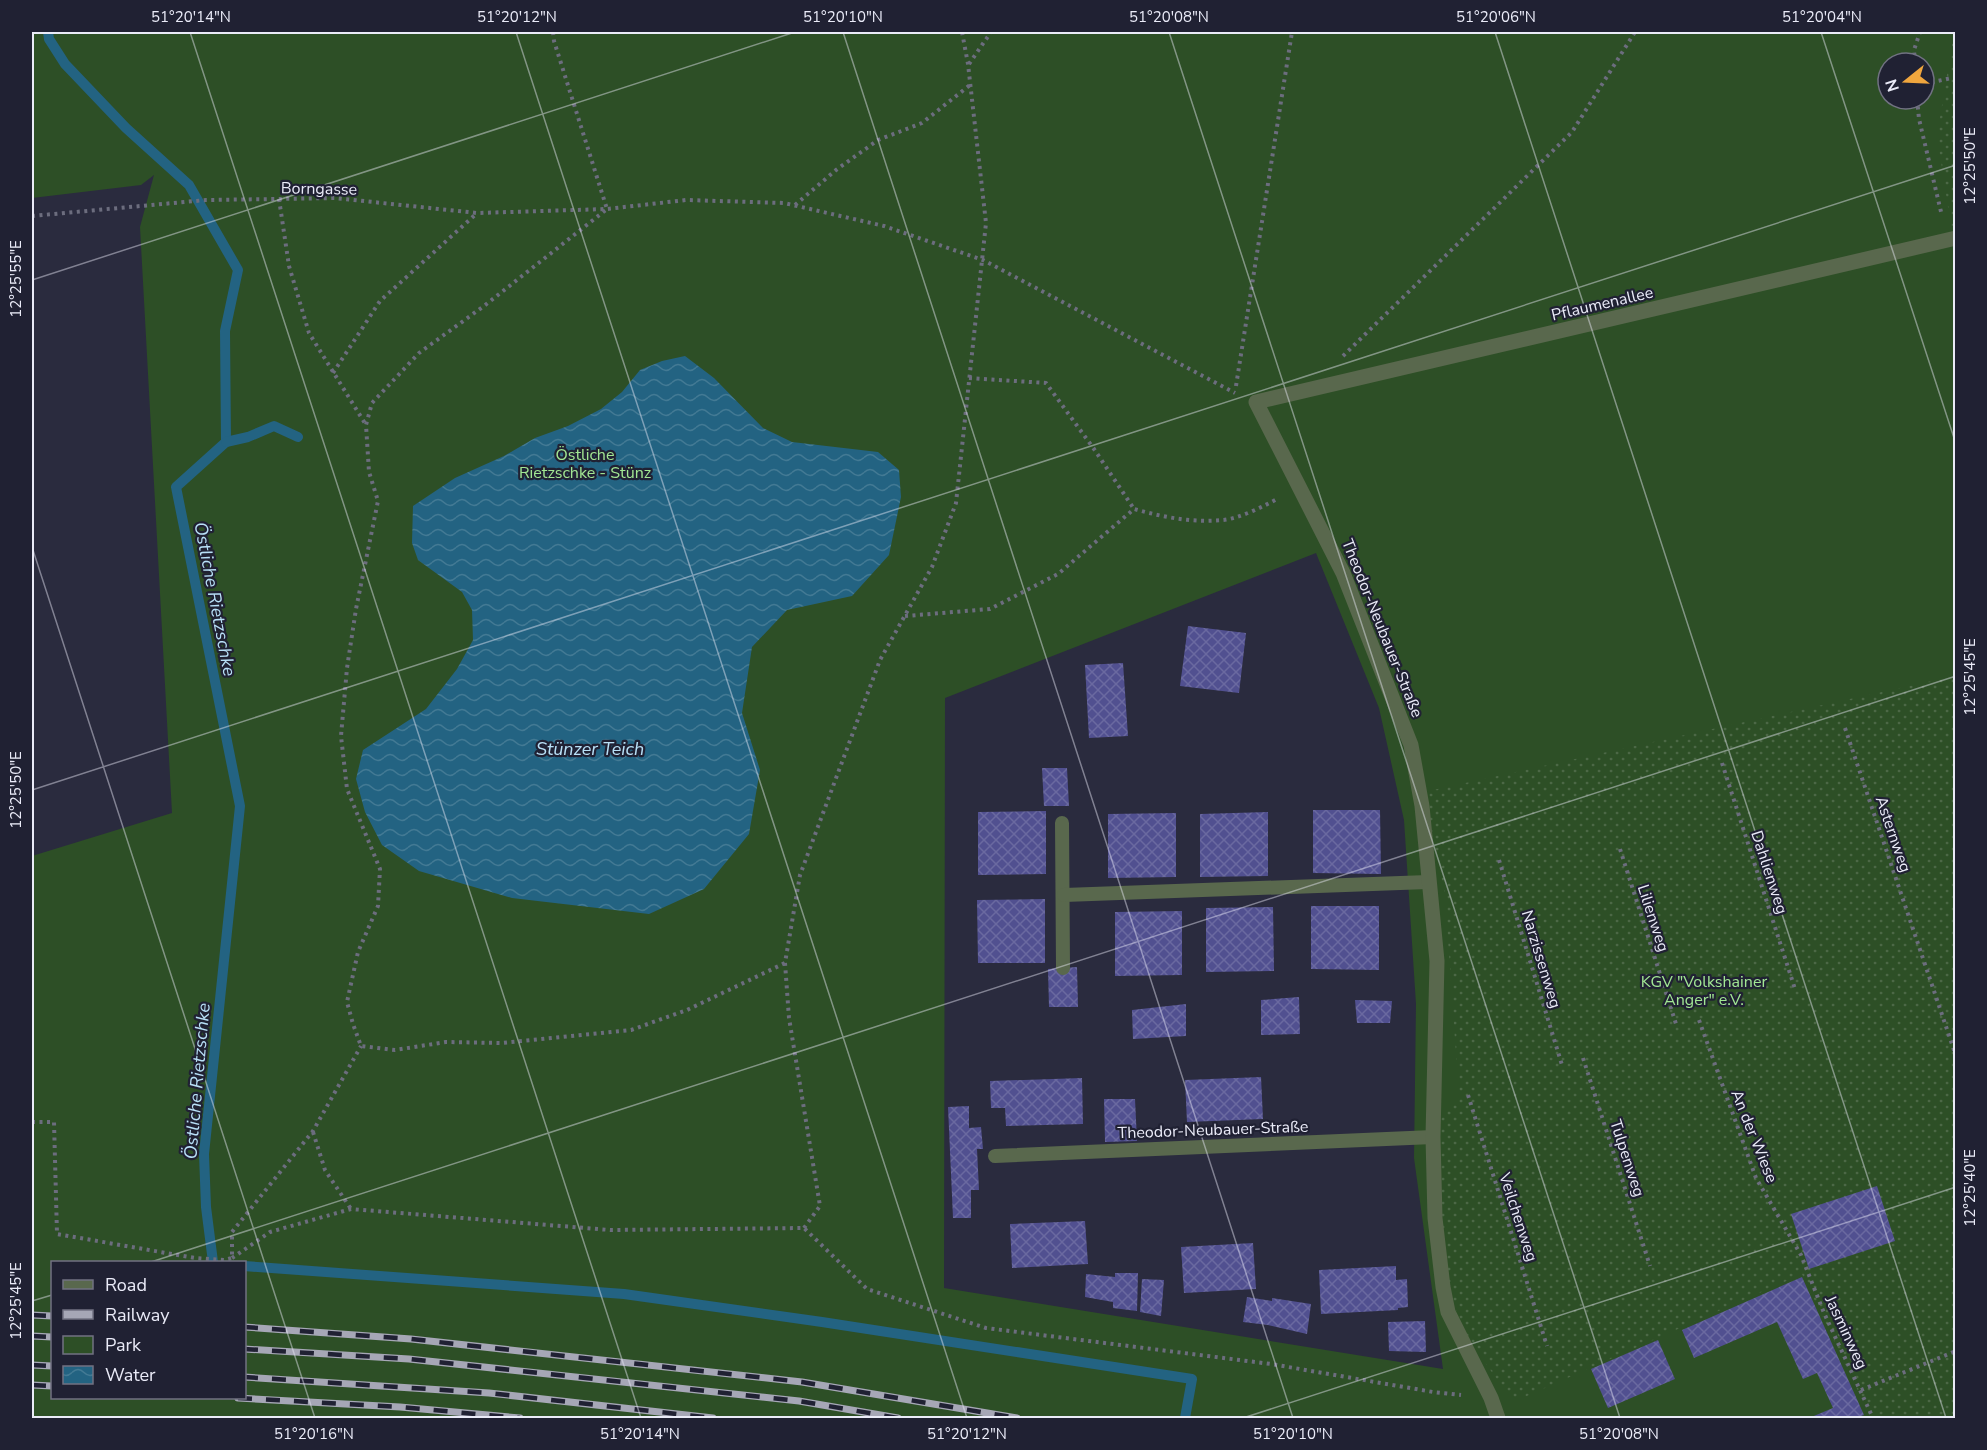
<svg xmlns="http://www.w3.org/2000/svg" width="1987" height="1450" viewBox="0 0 1987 1450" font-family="'Nunito Sans',sans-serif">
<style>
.park{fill:#2d4f26;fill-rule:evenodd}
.garden{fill:url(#garden-dots)}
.water{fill:url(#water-waves)}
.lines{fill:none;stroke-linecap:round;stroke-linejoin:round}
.stream{stroke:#236382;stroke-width:10}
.building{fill:url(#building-cross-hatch)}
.path{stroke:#6c6d7e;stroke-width:4;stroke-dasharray:3 4.5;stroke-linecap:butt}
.lane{stroke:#59684d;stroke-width:14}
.street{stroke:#59684d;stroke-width:15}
.rail-casing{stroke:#a6a7b6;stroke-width:7}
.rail{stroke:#202133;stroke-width:4.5;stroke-dasharray:14;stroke-linecap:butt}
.ticks{fill:none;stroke:#eaebf8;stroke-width:1.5;stroke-opacity:0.45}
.labels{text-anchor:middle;stroke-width:4.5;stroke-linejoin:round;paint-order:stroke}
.street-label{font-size:16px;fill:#eaebf8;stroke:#202133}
.park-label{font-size:16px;fill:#a2e794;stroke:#202133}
.water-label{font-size:18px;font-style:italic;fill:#b8e0f7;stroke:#202133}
.neatline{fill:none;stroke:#eaebf8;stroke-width:2}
.ticks-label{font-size:15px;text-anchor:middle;fill:#eaebf8}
</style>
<defs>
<pattern id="garden-dots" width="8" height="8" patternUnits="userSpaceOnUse" patternTransform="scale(1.5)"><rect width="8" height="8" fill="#2d4f26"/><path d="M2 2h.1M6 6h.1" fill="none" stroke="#4c6846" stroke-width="1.8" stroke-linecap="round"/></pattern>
<pattern id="water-waves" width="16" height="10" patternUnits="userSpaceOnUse" patternTransform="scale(1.5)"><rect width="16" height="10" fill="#236382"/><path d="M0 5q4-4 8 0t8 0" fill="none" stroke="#437a94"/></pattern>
<pattern id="building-cross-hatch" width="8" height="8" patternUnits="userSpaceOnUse" patternTransform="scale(1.5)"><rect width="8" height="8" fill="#515090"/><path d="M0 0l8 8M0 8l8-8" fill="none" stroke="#6a69a0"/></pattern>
</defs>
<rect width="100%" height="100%" fill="#2a2b3e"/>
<path class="park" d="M32 32H1955V1418H32V856L172 813 140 227 154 175 141 185 32 198ZM1888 63H1924V99H1888ZM1316 553 1379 708 1404 820 1416 1004 1414 1158 1443 1369 944 1288 945 698ZM52 1262H244V1398H52Z"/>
<g class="garden">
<path d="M1954 32 1956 225 1951 226 1937 136Z"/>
<path d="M1955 676V1418H1871L1802 1274 1513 1402 1467 1337 1444 1279 1433 1128 1459 1098 1445 895 1424 792Z"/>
</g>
<path class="water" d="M685 356 714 378 763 428 792 442 878 452 899 470 901 497 889 555 852 596 787 610 752 647 742 713 760 770 749 834 704 889 649 914 512 898 419 871 382 845 365 812 356 779 363 750 426 709 457 669 473 640 472 610 462 592 418 560 412 543 413 506 455 478 504 456 535 438 568 426 601 409 622 392 640 370 662 361Z"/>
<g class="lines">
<g class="stream">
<path d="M48 32 49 39 65 64 126 128 189 185 238 270 225 331 226 442 176 487 240 806 204 1154 206 1207 213 1262"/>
<path d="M226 442 248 437 274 426 298 437"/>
<path d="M244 1266 624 1294 822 1322 1192 1379 1185 1418"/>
</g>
</g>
<g class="building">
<path d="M1188 626 1246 633 1239 693 1180 686Z"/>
<path d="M1123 663 1128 736 1089 738 1085 665Z"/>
<path d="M1042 768H1067L1069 806H1044Z"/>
<path d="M1313 810H1380L1381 874 1313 873Z"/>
<path d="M1046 811V874L978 875V812Z"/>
<path d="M1268 812V876L1200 877V814Z"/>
<path d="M1176 813V877L1108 878V814Z"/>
<path d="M1045 899V963H978L977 900Z"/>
<path d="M1311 906H1379V970L1311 969Z"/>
<path d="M1273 907 1274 971 1206 972V908Z"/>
<path d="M1182 911V975L1115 976V912Z"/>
<path d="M1077 967 1078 1007H1049L1048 969Z"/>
<path d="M1299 997 1300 1034 1261 1035V1000Z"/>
<path d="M1355 1000 1392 1001 1390 1023H1357Z"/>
<path d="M1186 1004V1036L1133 1039 1132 1010Z"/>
<path d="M1261 1077 1263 1119 1187 1122 1185 1080Z"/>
<path d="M1082 1078 1083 1124 1006 1126 1005 1108H991L990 1081Z"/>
<path d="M1104 1099H1135L1137 1141 1105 1142Z"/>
<path d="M969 1106V1128L981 1127 983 1149H977L979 1190H971V1218H953L948 1107Z"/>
<path d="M1877 1186 1895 1241 1809 1269 1791 1214Z"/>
<path d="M1085 1221 1088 1264 1012 1268 1010 1224Z"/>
<path d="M1253 1243 1256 1289 1184 1293 1181 1247Z"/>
<path d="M1396 1266V1280L1407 1279 1408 1307 1398 1308V1310L1321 1314 1319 1270Z"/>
<path d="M1115 1273H1138L1137 1311 1113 1308V1302L1085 1297 1086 1274 1115 1277Z"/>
<path d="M1802 1277 1864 1415 1856 1418H1809L1833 1408 1817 1373 1803 1379 1777 1322 1694 1358 1682 1330Z"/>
<path d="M1142 1279 1164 1280 1161 1316 1140 1312Z"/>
<path d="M1247 1297 1272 1301V1298L1311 1304 1307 1334 1268 1325 1243 1322Z"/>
<path d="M1425 1321 1426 1352 1389 1351 1388 1322Z"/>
<path d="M1658 1340 1675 1379 1608 1408 1591 1369Z"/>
</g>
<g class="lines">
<g class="path">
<path d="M553 32 554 41 607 209 484 306 419 353 372 403 366 425 369 472 378 501 356 609 347 668 341 736 347 789 380 869 378 906 358 952 347 1002 353 1024 361 1046 395 1050 446 1042 502 1043 631 1030 687 1010 785 963"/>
<path d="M1915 63 1914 50 1920 32"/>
<path d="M969 64 991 32"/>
<path d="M1924 84 1956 77"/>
<path d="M1917 99 1919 119 1942 216"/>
<path d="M279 199 289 266 309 333 366 425"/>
<path d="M795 205 836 170 878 140 922 123 970 85"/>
<path d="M32 216 206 200 279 199 335 198 477 213 607 209 686 200 784 203 884 226 983 260 1235 393"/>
<path d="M1343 356 1572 132 1635 32"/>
<path d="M333 373 380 301 476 214"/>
<path d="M969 378 1046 383 1094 449 1134 509"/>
<path d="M1236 386 1292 32"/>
<path d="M905 616 990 609 1058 574 1134 509C1163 517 1192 523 1222 520 1239 519 1264 506 1279 498"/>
<path d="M1845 728 1956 1056"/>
<path d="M1722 763 1795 989"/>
<path d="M1620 849 1677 1027"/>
<path d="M1499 860 1562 1065"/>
<path d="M1699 1020 1756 1178 1801 1255 1824 1313 1873 1418"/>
<path d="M1583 1058 1650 1266"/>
<path d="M1468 1095 1547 1346"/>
<path d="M32 1122H54L57 1234 195 1258 224 1260 232 1258V1232L313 1131 361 1046"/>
<path d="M313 1132 325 1170 351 1209"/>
<path d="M804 1228 820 1206 789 1018 785 963 800 875 880 660 932 567 956 503 986 223 968 64 962 32"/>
<path d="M232 1258 270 1232 351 1209 610 1230 804 1228 867 1289 986 1328 1271 1364 1433 1392 1461 1395"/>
<path d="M1861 1390 1956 1351"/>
</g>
<g class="lane">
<path d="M1062 823 1063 968"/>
<path d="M1064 895 1428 882"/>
<path d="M995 1156 1433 1137"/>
</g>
<path class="street" d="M1498 1418 1491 1398 1448 1312 1443 1287 1435 1218 1433 1137 1437 961 1422 806 1411 745 1343 573 1256 402 1956 238"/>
<defs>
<g id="rail">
<path d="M32 1315 52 1316"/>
<path d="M244 1327 411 1339 802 1382 1017 1418"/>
<path d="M32 1336 52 1337"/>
<path d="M244 1349 409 1359 799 1401 898 1418"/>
<path d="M32 1365 52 1366"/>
<path d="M244 1377 489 1393 713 1418"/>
<path d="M32 1385 52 1386"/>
<path d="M238 1398 400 1407 520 1418"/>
</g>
</defs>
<use href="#rail" class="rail-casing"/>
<use href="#rail" class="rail"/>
</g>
<path class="ticks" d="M190 32 641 1418M516 32 967 1418M843 32 1293 1418M1169 32 1620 1418M1495 32 1946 1418M1821 32 1956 444M32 280 795 32M32 547 315 1418M32 790 1956 165M151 1262 1956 676M32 1301 52 1295M1243 1418 1956 1187"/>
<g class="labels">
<g class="street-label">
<text transform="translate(319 188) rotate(1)" y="6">Borngasse</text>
<text transform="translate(1602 303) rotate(-13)" y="6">Pflaumenallee</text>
<text transform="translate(1383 628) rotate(68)" y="6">Theodor-Neubauer-Straße</text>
<text transform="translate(1894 834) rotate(71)" y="6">Asternweg</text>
<text transform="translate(1770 872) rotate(72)" y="6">Dahlienweg</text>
<text transform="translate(1654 918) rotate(72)" y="6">Lilienweg</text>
<text transform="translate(1542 959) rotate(73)" y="6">Narzissenweg</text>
<text transform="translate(1213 1129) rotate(-2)" y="6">Theodor-Neubauer-Straße</text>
<text transform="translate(1755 1136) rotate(68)" y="6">An der Wiese</text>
<text transform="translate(1628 1158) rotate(72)" y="6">Tulpenweg</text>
<text transform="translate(1519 1217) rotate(72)" y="6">Veilchenweg</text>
<text transform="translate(1847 1332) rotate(65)" y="6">Jasminweg</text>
</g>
<g class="park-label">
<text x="585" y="460">Östliche<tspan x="585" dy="18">Rietzschke - Stünz</tspan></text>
<text x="1704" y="987">KGV "Volkshainer<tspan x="1704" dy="18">Anger" e.V.</tspan></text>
</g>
<g class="water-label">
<text transform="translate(215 599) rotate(79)" y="6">Östliche Rietzschke</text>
<text x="590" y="755">Stünzer Teich</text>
<text transform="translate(197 1081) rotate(-85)" y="6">Östliche Rietzschke</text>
</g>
</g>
<rect width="1987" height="1450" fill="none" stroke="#202133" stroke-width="66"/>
<rect x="51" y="1261" width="195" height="138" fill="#202133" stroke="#717282" stroke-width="1.5"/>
<rect x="63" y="1280" width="30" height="9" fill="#59684d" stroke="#717282" stroke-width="1.5"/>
<text x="105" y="1291" font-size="18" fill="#eaebf8">Road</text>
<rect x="63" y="1310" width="30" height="9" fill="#a6a7b6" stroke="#717282" stroke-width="1.5"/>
<text x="105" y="1321" font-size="18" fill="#eaebf8">Railway</text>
<rect x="63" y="1336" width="30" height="18" fill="#2d4f26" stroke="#717282" stroke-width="1.5"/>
<text x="105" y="1351" font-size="18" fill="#eaebf8">Park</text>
<rect x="63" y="1366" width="30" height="18" fill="url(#water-waves)" stroke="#717282" stroke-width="1.5"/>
<text x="105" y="1381" font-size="18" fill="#eaebf8">Water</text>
<g transform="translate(1906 81) rotate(252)"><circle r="28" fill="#202133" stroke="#717282" stroke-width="1.5"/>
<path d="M0-4.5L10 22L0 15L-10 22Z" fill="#f0a63e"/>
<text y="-9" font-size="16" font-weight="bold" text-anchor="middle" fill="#eaebf8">N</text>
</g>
<rect x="33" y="33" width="1921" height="1384" class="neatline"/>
<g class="ticks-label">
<text x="191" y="22">51°20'14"N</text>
<text x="517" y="22">51°20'12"N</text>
<text x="843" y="22">51°20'10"N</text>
<text x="1169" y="22">51°20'08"N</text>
<text x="1496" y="22">51°20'06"N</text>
<text x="1822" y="22">51°20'04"N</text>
<text transform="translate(1970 166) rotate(-90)" y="5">12°25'50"E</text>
<text transform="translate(16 279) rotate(-90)" y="5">12°25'55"E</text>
<text transform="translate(1970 677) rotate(-90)" y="5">12°25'45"E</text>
<text transform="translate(16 790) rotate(-90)" y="5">12°25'50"E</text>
<text transform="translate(1970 1188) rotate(-90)" y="5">12°25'40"E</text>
<text transform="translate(16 1301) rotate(-90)" y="5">12°25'45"E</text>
<text x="314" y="1439">51°20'16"N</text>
<text x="640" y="1439">51°20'14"N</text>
<text x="967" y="1439">51°20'12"N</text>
<text x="1293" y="1439">51°20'10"N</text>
<text x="1619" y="1439">51°20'08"N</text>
</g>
</svg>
